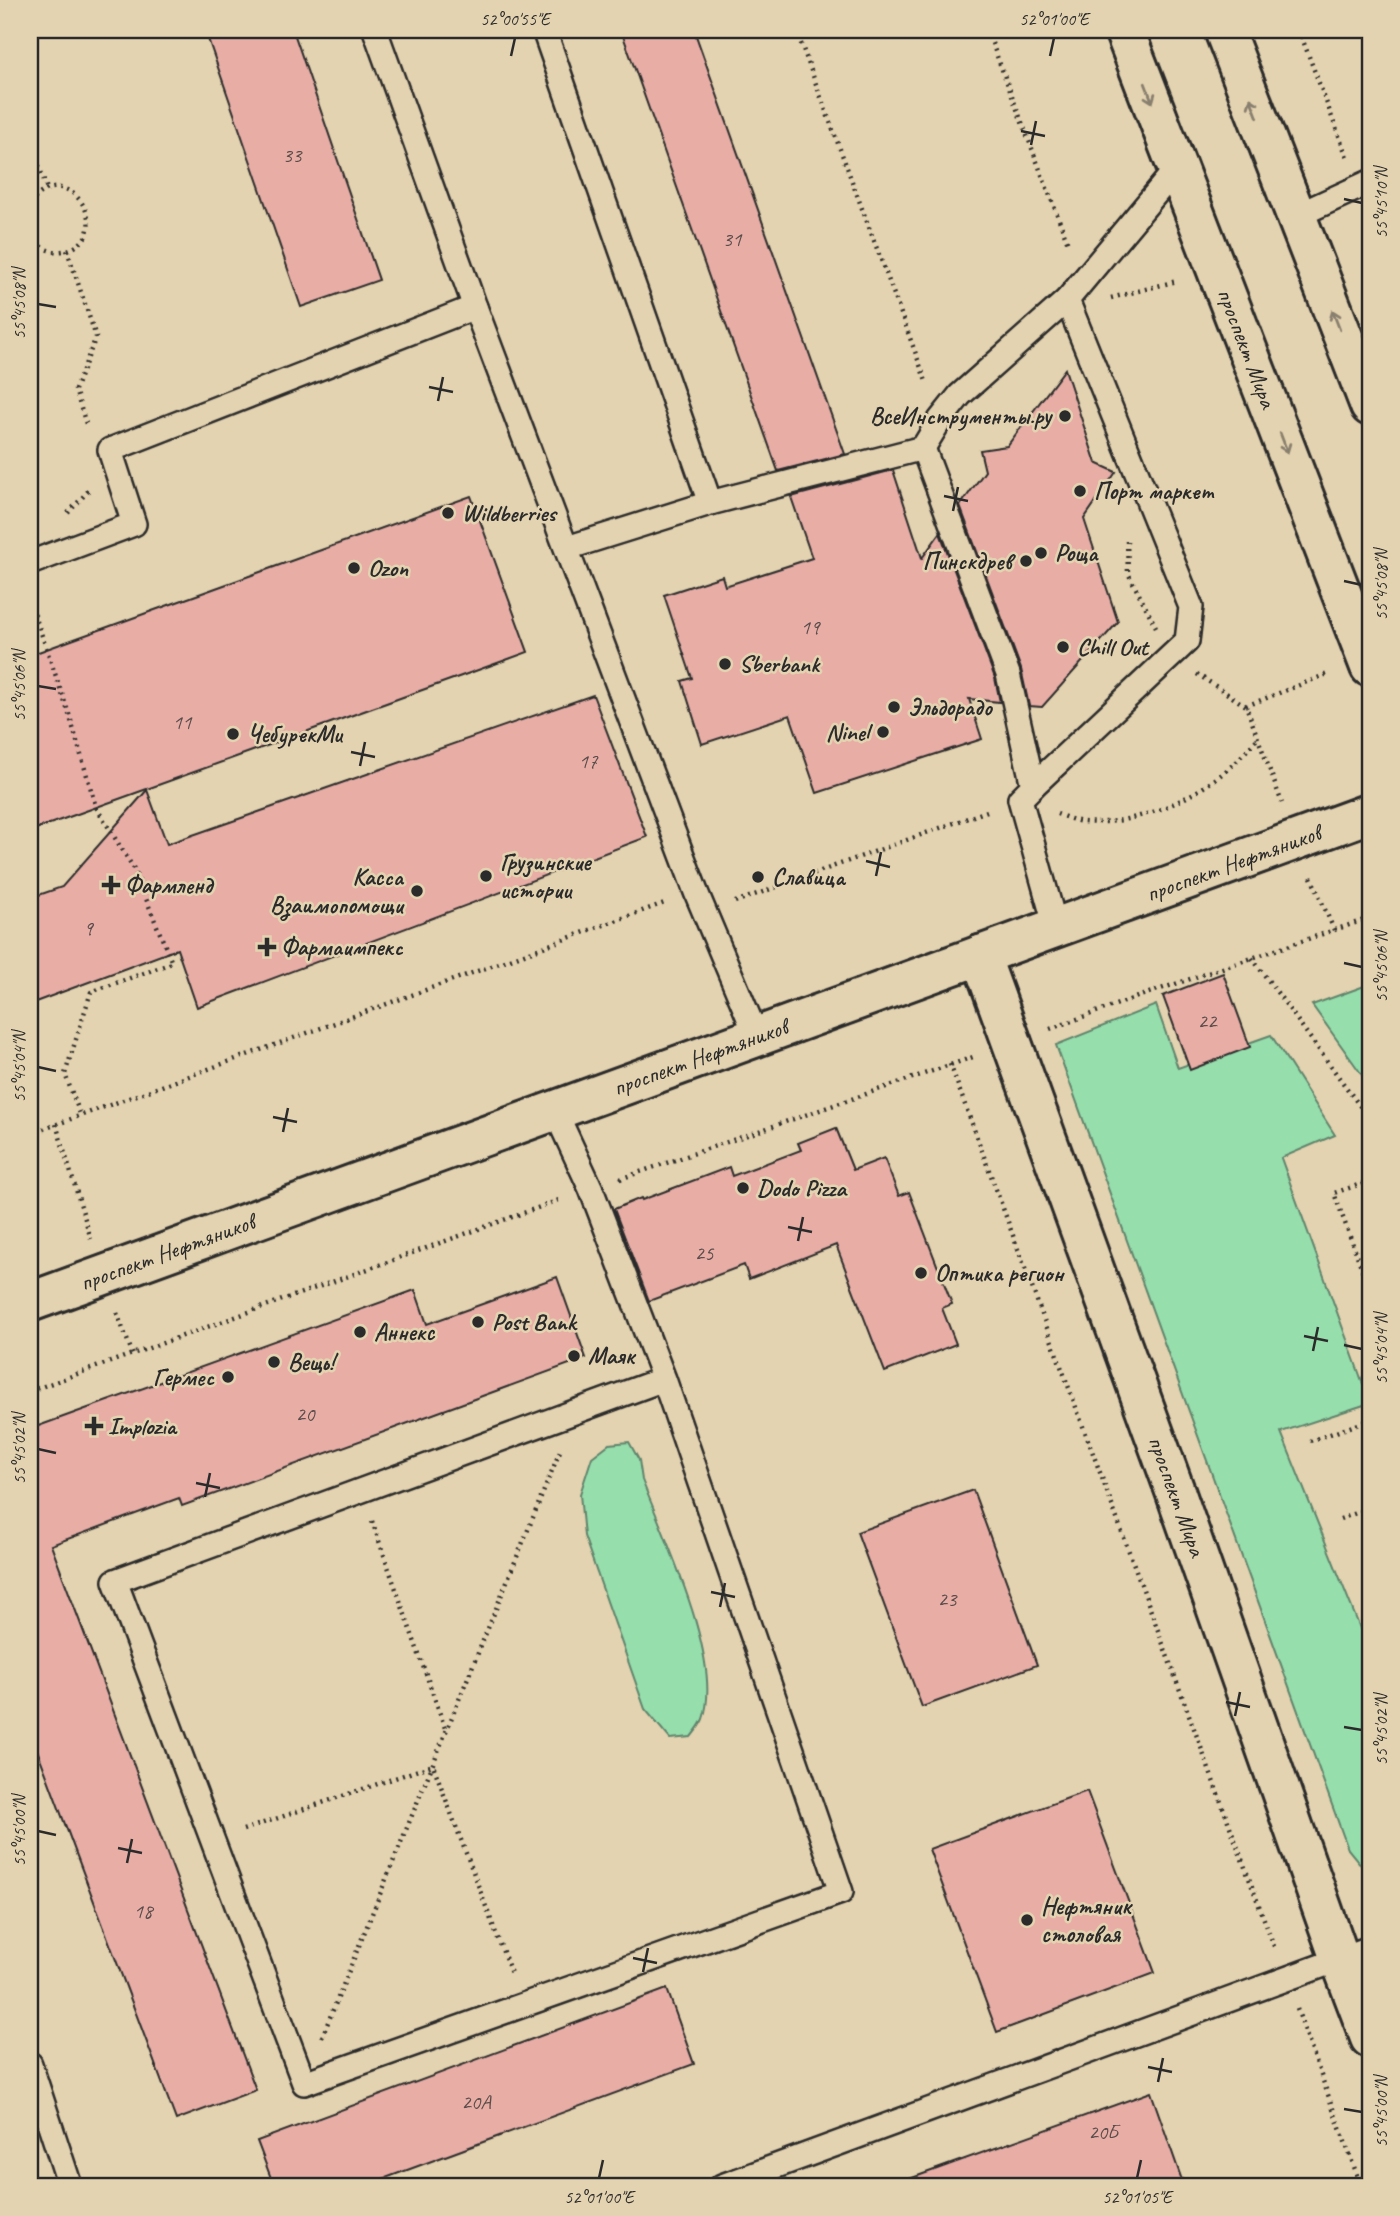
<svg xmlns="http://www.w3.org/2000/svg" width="1400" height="2216" viewBox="0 0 1400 2216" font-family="Caveat,sans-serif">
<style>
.green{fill:#96deac;stroke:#60846c;stroke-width:2}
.building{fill:#e8aea6;stroke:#2b2b2b;stroke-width:2}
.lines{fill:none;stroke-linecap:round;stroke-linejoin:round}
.lane-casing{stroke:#2b2b2b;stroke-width:28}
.secondary-casing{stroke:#2b2b2b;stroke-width:44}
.path{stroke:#2b2b2b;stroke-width:4.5;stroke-dasharray:2 5;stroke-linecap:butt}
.lane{stroke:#e4d3b0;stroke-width:23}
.secondary{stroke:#e4d3b0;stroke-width:38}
.oneway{stroke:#887f6e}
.ticks{fill:none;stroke:#2b2b2b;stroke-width:2.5}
.poi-dot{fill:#2b2b2b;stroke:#e4d3b0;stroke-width:2.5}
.labels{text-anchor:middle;stroke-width:5;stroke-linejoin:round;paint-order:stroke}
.number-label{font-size:21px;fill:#5a4c4a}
.street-label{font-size:24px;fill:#2b2b2b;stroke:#e4d3b0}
.poi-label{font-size:24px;font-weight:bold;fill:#2b2b2b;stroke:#e4d3b0;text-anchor:start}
.neatline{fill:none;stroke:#2b2b2b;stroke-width:2.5}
.ticks-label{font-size:18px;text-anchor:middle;fill:#2b2b2b}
</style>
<rect width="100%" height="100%" fill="#e4d3b0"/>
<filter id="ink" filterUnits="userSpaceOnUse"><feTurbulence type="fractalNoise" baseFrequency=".0143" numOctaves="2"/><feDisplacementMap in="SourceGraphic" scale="14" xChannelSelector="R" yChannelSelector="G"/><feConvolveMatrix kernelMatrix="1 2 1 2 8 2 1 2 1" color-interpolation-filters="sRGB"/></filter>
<g filter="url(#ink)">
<g class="green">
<path d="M1370 984V1086L1312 1005Z"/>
<path d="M1156 1005 1178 1068 1271 1035 1335 1135 1281 1158 1370 1403 1281 1432 1370 1653V1876L1348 1849 1056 1045Z"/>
<path d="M629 1442 639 1460 642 1480C664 1537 724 1661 703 1719 700 1726 695 1732 691 1737L670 1739 645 1709 584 1536 580 1494 592 1457 609 1444Z"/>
</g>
<g class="building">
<path d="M205 30H293L379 280 301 307Z"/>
<path d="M621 30H694L845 454 778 471Z"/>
<path d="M1065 369 1096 463 1116 472 1084 519 1118 622 1042 707 1029 706 1021 669 960 506 985 471 980 450 1007 446Z"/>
<path d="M893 470 922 558 940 533 995 678 1000 702 969 699 982 739 817 793 790 715 702 744 682 681 692 678 664 595 722 576 725 586 812 558 791 497Z"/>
<path d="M471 496 528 652 30 831V655Z"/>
<path d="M593 695 647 837 197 1007 177 949 30 1004V898L62 887 147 790 167 844Z"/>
<path d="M1223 973 1250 1047 1190 1070 1163 996Z"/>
<path d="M836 1128 853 1170 884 1158 899 1196 909 1192 952 1304 942 1308 956 1344 885 1372 836 1245 749 1279 744 1265 649 1301 614 1209 641 1198 642 1200 729 1167 732 1176 801 1150 798 1143Z"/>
<path d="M557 1277 586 1358 182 1506 179 1498 51 1545 256 2090 176 2120 30 1731V1429L415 1290 427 1324Z"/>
<path d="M973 1490 1037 1665 922 1707 857 1532Z"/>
<path d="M1087 1791 1155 1973 997 2032 929 1849Z"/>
<path d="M667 1989 694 2064 364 2186H274L257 2141Z"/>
<path d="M1151 2092 1184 2186H902L901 2182Z"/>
</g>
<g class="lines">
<defs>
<g id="lane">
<path d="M375 30 475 307 696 892 757 1037"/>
<path d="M544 30 710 503"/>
<path d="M1296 216 1370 182"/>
<path d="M923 448 940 420 960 395 1067 300 1177 168"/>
<path d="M567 548 710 503 923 448 1008 674 1033 786 1020 799 1056 928"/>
<path d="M30 563 134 524 110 450 475 307"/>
<path d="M1033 786 1187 641 1191 607 1067 300"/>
<path d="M555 1111 591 1189 664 1379 841 1892 304 2083 115 1581 664 1379"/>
<path d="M30 2064 70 2186"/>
<path d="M722 2186 1370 1948"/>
</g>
<g id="secondary">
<path d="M1124 30 1370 667"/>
<path d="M1224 30 1370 406"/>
<path d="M980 955 1175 1491 1340 1959 1370 2038"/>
<path d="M30 1302 1370 813"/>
</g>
</defs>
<use href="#lane" class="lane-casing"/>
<use href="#secondary" class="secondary-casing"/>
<g class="path">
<path d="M796 30 927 384"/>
<path d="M987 30 1069 246"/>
<path d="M1299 30 1347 157"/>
<path d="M30 139 47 189"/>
<path d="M30 204C69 152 120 240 63 251 49 253 38 247 30 236"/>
<path d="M67 250 96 337 75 390 87 427"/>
<path d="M1111 298 1177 281"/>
<path d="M68 513 90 489"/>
<path d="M1127 541 1128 573 1156 627"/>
<path d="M30 601 70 717 96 807 134 869 172 963 91 992 65 1074 80 1114"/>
<path d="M1197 674 1246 706 1282 803"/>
<path d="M1246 706 1330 673"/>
<path d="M1057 814C1065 817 1075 821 1083 822 1132 826 1186 803 1223 773 1236 763 1247 750 1258 738"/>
<path d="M1311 877 1334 930"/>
<path d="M735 902 990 810"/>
<path d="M1252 958 1370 1120"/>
<path d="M1050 1029 1140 996 1370 918"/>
<path d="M950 1064 1275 1949"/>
<path d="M56 1124 91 1239"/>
<path d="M30 1134 667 902"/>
<path d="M620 1179 976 1056"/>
<path d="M1370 1181 1334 1193 1370 1291"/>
<path d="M117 1313 133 1355"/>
<path d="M30 1391 562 1199"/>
<path d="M1310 1441 1370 1420"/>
<path d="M1340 1519 1370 1508"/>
<path d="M372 1521 446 1731"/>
<path d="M243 1830 433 1765 512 1976"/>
<path d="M1297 2009 1361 2186"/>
<path d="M322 2037 560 1451"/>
</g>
<use href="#lane" class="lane"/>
<use href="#secondary" class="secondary"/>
</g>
<defs><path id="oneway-shaft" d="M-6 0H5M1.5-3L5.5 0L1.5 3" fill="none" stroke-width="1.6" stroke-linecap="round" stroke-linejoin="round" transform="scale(1.75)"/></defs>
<g class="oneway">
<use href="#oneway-shaft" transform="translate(1149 93) rotate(69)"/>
<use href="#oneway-shaft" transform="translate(1254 108) rotate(-111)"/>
<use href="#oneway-shaft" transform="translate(1336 320) rotate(-111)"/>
<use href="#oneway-shaft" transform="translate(1284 443) rotate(69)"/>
</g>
</g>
<path class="ticks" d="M511 56 515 38M1050 56 1054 38M1021 131 1045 136M1031 145 1036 121M1344 199 1362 203M38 304 56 307M429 387 453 392M438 401 443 377M944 496 968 501M953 511 958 487M1344 581 1362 585M38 686 56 689M351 752 375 757M360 766 365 742M866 861 890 867M876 876 881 852M1344 963 1362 967M38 1067 56 1071M273 1117 297 1122M283 1132 288 1108M788 1227 812 1232M798 1241 803 1217M1304 1336 1328 1341M1344 1345 1362 1349M1313 1351 1318 1327M38 1449 56 1453M196 1483 220 1488M205 1497 210 1473M711 1592 735 1597M720 1607 725 1583M1226 1702 1250 1707M1235 1716 1240 1692M1344 1727 1362 1730M38 1831 56 1835M118 1848 142 1853M127 1863 132 1839M633 1958 657 1963M643 1972 648 1948M1148 2067 1172 2072M1158 2082 1163 2058M1344 2109 1362 2112M599 2178 603 2160M1137 2178 1141 2160"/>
<g class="poi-dot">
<circle cx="1065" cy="416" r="7"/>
<circle cx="1080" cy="491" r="7"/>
<circle cx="448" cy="513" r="7"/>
<circle cx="1041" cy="553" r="7"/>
<circle cx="1026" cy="561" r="7"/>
<circle cx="354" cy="568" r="7"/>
<circle cx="1063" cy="647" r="7"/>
<circle cx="725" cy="664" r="7"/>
<circle cx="894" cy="707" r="7"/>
<circle cx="883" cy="732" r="7"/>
<circle cx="233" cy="734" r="7"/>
<circle cx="486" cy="876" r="7"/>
<circle cx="758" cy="877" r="7"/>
<path d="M107.5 874.5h7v7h7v7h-7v7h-7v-7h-7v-7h7z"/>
<circle cx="417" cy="891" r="7"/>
<path d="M263.5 936.5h7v7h7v7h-7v7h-7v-7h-7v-7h7z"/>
<circle cx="743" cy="1188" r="7"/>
<circle cx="921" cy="1273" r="7"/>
<circle cx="478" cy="1322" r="7"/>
<circle cx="360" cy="1332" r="7"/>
<circle cx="574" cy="1356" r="7"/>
<circle cx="274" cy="1362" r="7"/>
<circle cx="228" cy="1377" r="7"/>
<path d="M90.5 1415.5h7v7h7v7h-7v7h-7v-7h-7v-7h7z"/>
<circle cx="1027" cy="1920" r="7"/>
</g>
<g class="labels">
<g class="number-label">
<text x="292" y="162">33</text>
<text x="732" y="246">31</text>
<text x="810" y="634">19</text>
<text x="182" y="729">11</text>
<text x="588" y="768">17</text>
<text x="88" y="935">9</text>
<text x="1207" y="1028">22</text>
<text x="704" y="1260">25</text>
<text x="305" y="1421">20</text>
<text x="947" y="1606">23</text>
<text x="143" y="1918">18</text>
<text x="476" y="2109">20А</text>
<text x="1103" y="2139">20Б</text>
</g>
<g class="street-label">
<text transform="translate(1247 348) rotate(69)" y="8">проспект Мира</text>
<text transform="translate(1233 863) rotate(-20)" y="8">проспект Нефтяников</text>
<text transform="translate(700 1057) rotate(-20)" y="8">проспект Нефтяников</text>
<text transform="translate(167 1252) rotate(-20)" y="8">проспект Нефтяников</text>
<text transform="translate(1177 1496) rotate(70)" y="8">проспект Мира</text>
</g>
<g class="poi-label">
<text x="1051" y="424" text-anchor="end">ВсеИнструменты.ру</text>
<text x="1094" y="499">Порт маркет</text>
<text x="462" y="521">Wildberries</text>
<text x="1055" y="561">Роща</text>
<text x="1012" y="569" text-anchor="end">Пинскдрев</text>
<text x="368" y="576">Ozon</text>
<text x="1077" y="655">Chill Out</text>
<text x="739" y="672">Sberbank</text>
<text x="908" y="715">Эльдорадо</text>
<text x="869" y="740" text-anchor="end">Ninel</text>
<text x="247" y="742">ЧебурекМи</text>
<text x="500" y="870">Грузинские<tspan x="500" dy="28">истории</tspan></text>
<text x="403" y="885" text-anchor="end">Касса<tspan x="403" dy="28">Взаимопомощи</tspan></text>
<text x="772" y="885">Славица</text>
<text x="125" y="893">Фармленд</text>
<text x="281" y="955">Фармаимпекс</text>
<text x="757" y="1196">Dodo Pizza</text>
<text x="935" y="1281">Оптика регион</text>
<text x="492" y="1330">Post Bank</text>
<text x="374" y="1340">Аннекс</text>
<text x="588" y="1364">Маяк</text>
<text x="288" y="1370">Вещь!</text>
<text x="214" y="1385" text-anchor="end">Гермес</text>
<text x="108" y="1434">Implozia</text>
<text x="1041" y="1914">Нефтяник<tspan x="1041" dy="28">столовая</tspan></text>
</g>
</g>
<rect width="1400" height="2216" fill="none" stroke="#e4d3b0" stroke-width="77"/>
<rect x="38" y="38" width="1324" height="2140" class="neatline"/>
<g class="ticks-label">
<text x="515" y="25">52°00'55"E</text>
<text x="1054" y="25">52°01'00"E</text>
<text transform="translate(1381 203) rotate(-90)" y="6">55°45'10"N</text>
<text transform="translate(19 304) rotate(-90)" y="6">55°45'08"N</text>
<text transform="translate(1381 585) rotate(-90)" y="6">55°45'08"N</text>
<text transform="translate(19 686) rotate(-90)" y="6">55°45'06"N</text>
<text transform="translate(1381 967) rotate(-90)" y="6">55°45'06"N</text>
<text transform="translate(19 1067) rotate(-90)" y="6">55°45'04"N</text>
<text transform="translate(1381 1349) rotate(-90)" y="6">55°45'04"N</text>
<text transform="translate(19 1449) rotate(-90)" y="6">55°45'02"N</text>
<text transform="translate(1381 1730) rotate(-90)" y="6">55°45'02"N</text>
<text transform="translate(19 1831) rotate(-90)" y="6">55°45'00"N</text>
<text transform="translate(1381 2112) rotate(-90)" y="6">55°45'00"N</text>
<text x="599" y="2203">52°01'00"E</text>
<text x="1137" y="2203">52°01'05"E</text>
</g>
</svg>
